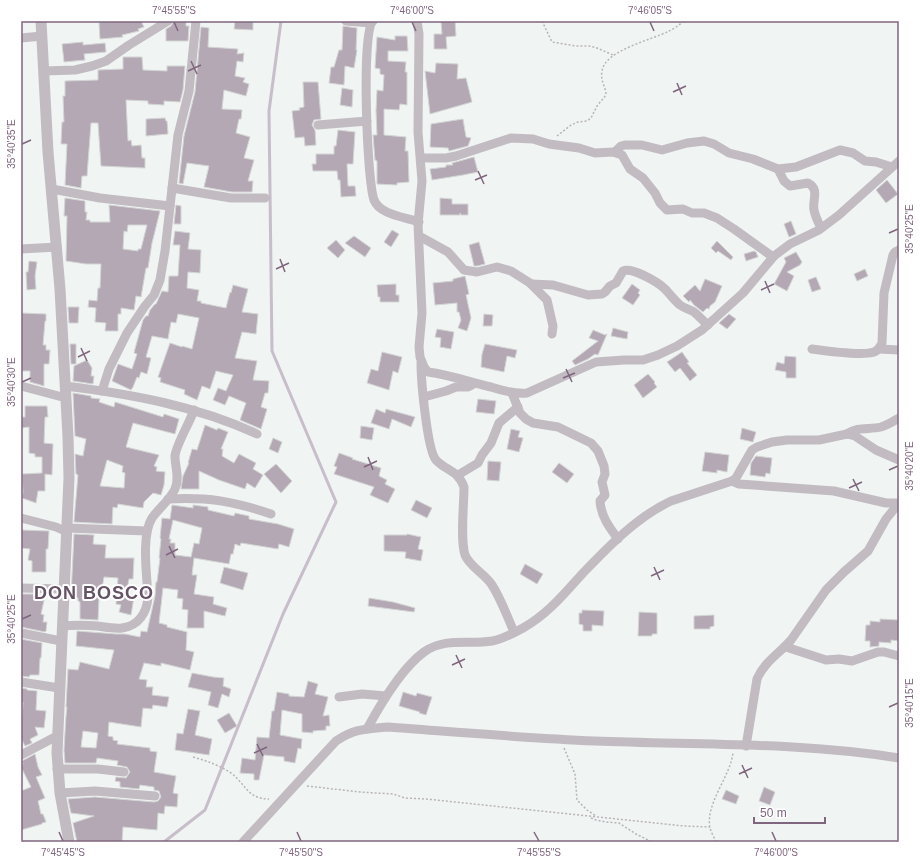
<svg xmlns="http://www.w3.org/2000/svg" width="920" height="863" viewBox="0 0 920 863" font-family="Arial,sans-serif">
<style>
.lines{fill:none;stroke-linecap:round;stroke-linejoin:round}
.stream{stroke:#c8bdca;stroke-width:3}
.building{fill:#b4a8b4;stroke:#d3d5d4;fill-rule:evenodd}
.path{stroke:#b9b3b9;stroke-width:1.5;stroke-dasharray:2 2;stroke-linecap:butt}
.minor{stroke:#c2bbc2;stroke-width:9}
.tertiary{stroke:#c2bbc2;stroke-width:11}
.ticks{fill:none;stroke:#80657f;stroke-width:1.5}
.labels{text-anchor:middle;stroke-width:4;stroke-linejoin:round;paint-order:stroke}
.district-label{font-size:18px;font-weight:bold;letter-spacing:1px;fill:#655265;stroke:#fff}
.neatline{fill:none;stroke:#80657f;stroke-width:1.5}
.ticks-label{font-size:10px;text-anchor:middle;fill:#80657f}
</style>
<rect width="100%" height="100%" fill="#f0f4f2"/>
<g class="lines">
<path class="stream" d="M164 842 205 810 283 614 336 502 272 351 269 111 281 21"/>
</g>
<g class="building">
<path d="M101 21H141L144 27 138 29 139 31 122 35 123 37 100 39 99 23 101 22Z"/>
<path d="M174 21H186V26H189L188 41H166V29L171 26Z"/>
<path d="M235 21H253V30L234 29Z"/>
<path d="M441 21H455L456 36 446 37 447 49H434V34H442Z"/>
<path d="M343 26 357 28 356 50H357L354 68 345 66 344 85 329 83 331 67H334L339 50H342Z"/>
<path d="M201 27 209 28 208 47 238 49 237 54 244 53 243 62 237 61 235 76 245 78 243 82 249 84 246 96 224 90 222 109 242 110 241 119H239L236 133 250 137 244 158 254 160 248 181H253L252 192H232L204 187 209 166 187 163 183 184 179 183 184 136 195 92Z"/>
<path d="M395 36H407L408 51H388V61L406 62 405 72H407V105L400 104 399 110 384 109V135L406 137 405 151H408L409 182 397 183V185L377 184V161L375 160 373 135H377L376 111 377 90 383 91 384 75 380 74V69L375 68 377 37 395 40Z"/>
<path d="M83 42V45L105 43 106 52 84 54 85 60 64 62 62 44Z"/>
<path d="M123 57H142L143 70 167 71V66H185L183 90 180 102 164 101V105L148 104V101L126 100 128 141 131 140 132 146 141 145 142 158H145V168L101 166 98 123H91L87 176H82L81 188 65 185 67 144H61L62 122H64L63 96H65V81L98 80V70L123 69Z"/>
<path d="M436 63 458 64 457 79 466 78 472 102 430 114 425 71 435 73Z"/>
<path d="M303 82H318L321 119 314 120 312 125 315 130 316 145 305 146 304 137 295 138 292 111 300 110 299 108 304 107Z"/>
<path d="M342 88 353 90 352 107 340 105Z"/>
<path d="M165 118 166 121H167L168 134 146 136V119Z"/>
<path d="M463 119 466 137 471 138 468 146 449 151 448 148 430 147 431 124Z"/>
<path d="M338 130 355 132 353 164H347L348 186H355L356 196 341 197 340 180H338L337 171H313L312 164H316V154H334V146H336Z"/>
<path d="M474 157 478 172 463 175 432 180 430 169 446 167V165H453L452 163Z"/>
<path d="M887 180 898 194 886 203 876 190Z"/>
<path d="M65 198 85 201V212H87L86 220H90V222H110L109 205 160 211 152 243 148 268H146L141 297 136 296 134 310 121 308V314H118V331H105L106 323 95 322 96 308 88 307 89 300 97 301 98 288H100L101 264H86L66 261 67 216H64ZM128 225H147L141 249H138V251L123 249 124 231 127 232Z"/>
<path d="M440 198 452 199V204H468V215H461L460 213V215H440Z"/>
<path d="M176 205 181 206V224H174Z"/>
<path d="M791 221 796 234 789 237 784 224Z"/>
<path d="M392 230 399 234 391 247 384 242Z"/>
<path d="M175 231 190 233 188 249 201 250 200 273 188 272 187 288 199 290 197 301H201V303L226 308 230 292 231 293 233 285 248 289 242 312 258 314 256 334 242 332 235 358 257 361 253 380 269 381 268 393H265L261 407 267 409 261 429 240 420 246 403 229 396 225 405 213 400 218 388 226 391 233 375 216 371 210 389 202 386 197 400 184 394 185 390 160 382 161 378 158 377 170 343 182 347V346L192 349 199 318 178 314 176 323 171 322 168 339 152 336 146 357 151 358 147 374 141 372 139 378 137 377 133 387 131 390 112 381 118 364 132 369 137 354 134 353 135 349 143 320 146 316H148L150 310 155 304H156L162 291 168 292 169 276H178L180 245H173Z"/>
<path d="M354 236 371 248 365 257 345 243Z"/>
<path d="M336 240 345 250 338 258 327 248Z"/>
<path d="M717 241 733 257 731 260 718 251 716 253 711 248Z"/>
<path d="M479 242 485 264 477 266H474L469 245Z"/>
<path d="M754 251 756 252 758 257 746 261 744 254Z"/>
<path d="M796 252 802 262 800 265 787 272 794 276 787 291 774 284 786 262 784 258Z"/>
<path d="M29 261 37 262 35 276 36 289 27 290 26 272H28Z"/>
<path d="M865 269 868 276 857 281 854 274Z"/>
<path d="M465 276 469 294 466 295 471 318 467 331 458 328 461 320 459 312H457V303L435 305 433 283 453 281V279Z"/>
<path d="M816 277 821 289 812 292 808 280Z"/>
<path d="M705 279 722 286 715 302 710 306 709 309 707 308 703 312 694 305 690 300 689 302 683 296 695 285 700 291Z"/>
<path d="M396 284V295H399V302H380V297H378L377 285Z"/>
<path d="M632 284 640 290 638 293 640 295 633 305 622 298Z"/>
<path d="M68 307H79L78 323H69Z"/>
<path d="M21 313 46 314V321H45L43 345H46V350H50L49 364H44V386L30 382V371H21Z"/>
<path d="M484 314 493 315 492 326H483Z"/>
<path d="M729 314 736 319 727 329 719 323Z"/>
<path d="M613 328 628 332 627 339 611 336Z"/>
<path d="M437 329 454 332 451 349 440 347 441 338 435 337Z"/>
<path d="M593 330 605 335 607 334 598 355 595 354 588 359 575 365 572 361 598 341 589 338Z"/>
<path d="M70 344H76V364H71Z"/>
<path d="M485 344 517 350 515 358 507 356 504 372 481 367 482 354Z"/>
<path d="M382 352 402 357 398 373 393 371 389 390 367 383 371 369 378 371Z"/>
<path d="M682 352 689 362 687 363 697 375 690 381 680 368 675 372 667 362Z"/>
<path d="M785 356 796 357V378H786V372L775 370 777 362 784 364Z"/>
<path d="M87 360 92 368 91 376H94L93 384 73 381 74 366Z"/>
<path d="M648 374 655 382 654 383 657 387 643 398 634 385Z"/>
<path d="M73 393 91 396V398L100 399 99 402 114 407 115 402 163 417 164 414 179 419 175 434 133 423 126 447 159 455 154 466 157 467 156 471 165 472 164 485 161 495 153 493 144 502 143 508 118 504 117 508 113 507 112 524 74 522 78 475 76 474 75 454 83 456 86 439 75 436ZM107 460 123 466 122 472 125 473 124 488 100 486Z"/>
<path d="M478 399 496 401 494 414 476 412Z"/>
<path d="M25 406H47L48 417H45L44 443 53 444 52 475 45 474V491H38L36 503 22 498 23 492 22 474 42 473V457H35V454L29 453V427L21 428V417H25Z"/>
<path d="M376 409 385 413 386 409 415 417 411 427 392 419 389 429 371 423Z"/>
<path d="M205 425 217 430 218 428 228 432 221 449H223L222 456 234 463 239 454 256 463 253 469 263 475 255 488 247 483 245 489 219 480 199 471V489H181L183 476 189 463H188L192 449 197 450Z"/>
<path d="M361 426 374 428 372 440 360 438Z"/>
<path d="M742 428 756 432 753 442 740 439Z"/>
<path d="M511 429 520 431 518 437 523 438 519 452 507 449Z"/>
<path d="M273 438 282 442 278 453 269 449Z"/>
<path d="M705 452 729 455 727 472 717 470V473L702 471Z"/>
<path d="M339 453 353 458 352 459 381 468 379 476 387 480 385 484 395 489 388 503 370 495 374 487 334 474 337 467 334 466Z"/>
<path d="M756 456 772 458 770 474 766 473 765 477 750 475 751 463Z"/>
<path d="M488 461 501 462 499 481 487 480Z"/>
<path d="M559 463 574 474 567 483 552 472Z"/>
<path d="M276 464 292 481 281 493 264 474Z"/>
<path d="M416 500 432 508 427 518 411 510Z"/>
<path d="M172 505 193 508V505L208 507V510L234 516 235 513 249 516V519L278 524 294 529 289 547 279 544 278 549 241 543 240 546 235 544 233 554H231L229 564 194 558 192 575H197L194 594 214 597 213 604 227 608 225 616 204 611V628H187L188 610 182 609 183 599 177 598 178 590 163 588 159 623 167 625V627L187 632 186 650 194 652 190 670 161 663V666L144 663 139 679 147 680 146 687H153L152 695 169 697 167 707 153 705 152 709 143 708 141 727 109 722 108 736 113 737V740L118 741 117 744 150 748V751L157 752 154 772 176 776 173 793 178 794 177 807 165 806 164 814 158 813 157 830 123 827 122 842H77L73 823 94 816 71 813 68 799 95 797 154 802 158 801 161 797 159 791 154 790V787L140 785 139 789 120 787V782L115 781 116 777 126 778 130 772 127 767 117 765 118 761 97 758 96 763H65L64 750 66 716 67 707H66L68 669 78 670 80 662 109 669 114 650 76 646 77 631 116 634H125L140 637 141 631 147 632 155 596 156 582H157L160 558H159L161 539 160 538 162 518 170 519ZM173 520 202 528 199 544 194 543 191 557 175 555V543H170L171 539H169ZM83 731 98 733 96 748 81 747Z"/>
<path d="M21 530 49 531 48 549H46V572H32V561L28 560 30 549 21 548Z"/>
<path d="M74 534 94 535 93 544 106 545 105 558H134L133 579H129L126 595 134 597 131 615 119 612 121 605 116 604 118 578 104 577 100 600 99 599 98 620 80 619V602L78 601V598L71 597Z"/>
<path d="M407 534 421 537 418 549 423 550 421 561 405 558 406 552 384 551V535H407Z"/>
<path d="M525 564 543 574 537 584 520 574Z"/>
<path d="M224 567 248 573 243 590 220 583Z"/>
<path d="M21 594H39L45 596 41 614 44 615 43 622H47L46 631 45 632 21 627Z"/>
<path d="M369 598 393 602 415 608 414 612 368 606Z"/>
<path d="M582 610 604 611 603 626 592 625V631H583V625L579 624V613H582Z"/>
<path d="M639 612 657 613V634H652V636H638Z"/>
<path d="M714 615V626L710 627V629H694V616Z"/>
<path d="M880 619 899 620V641L891 640V643L879 642V646L870 647V641H865L866 625H870V621L880 622Z"/>
<path d="M21 639 42 643 41 658H40L39 675H30L29 677 21 676Z"/>
<path d="M192 673 213 677 224 678 223 686 231 689 229 697 222 694 218 708 208 705 211 692 188 687Z"/>
<path d="M308 681 318 684 315 694 328 697 323 716 329 715 330 726H326V730L313 731V733L302 732V714L282 710 280 735 302 739 301 749 298 748 295 763 284 761V757L264 755 259 780H254V774L240 773 242 758 255 760 257 737 269 738 272 711H274L277 692 289 694V696L304 697Z"/>
<path d="M21 688 27 689V690L37 691 36 710 46 711 44 728 35 727 38 735 30 739 32 743 25 746 21 738V718H22L23 702H21Z"/>
<path d="M403 692 416 696 417 693 432 697 426 715 419 713 420 712 399 706Z"/>
<path d="M188 709 200 711 195 735 212 739 209 755 175 750 177 733 183 734Z"/>
<path d="M229 713 237 726 225 733 217 720Z"/>
<path d="M35 754 38 767 42 775 36 777 45 798 38 801 41 814H43L46 822 42 823V824L21 830V791L31 787 21 767 23 764 22 761Z"/>
<path d="M764 787 775 792 770 805 759 801Z"/>
<path d="M726 790 739 796 736 804 722 799Z"/>
</g>
<g class="lines">
<g class="path">
<path d="M542 21 552 42 576 46H589L597 48 613 55"/>
<path d="M557 136 571 125 578 122 587 121 591 118 597 106 606 95C606 87 600 81 602 71 605 50 652 40 669 31 674 29 679 25 684 21"/>
<path d="M564 748 575 774 577 800 587 810 596 816"/>
<path d="M193 757C207 761 219 765 231 773 245 783 247 799 269 799"/>
<path d="M307 786 360 792 393 794 405 798 426 799 684 826 710 827"/>
<path d="M591 818 596 820 606 822 619 823 636 834 652 842"/>
<path d="M716 842C714 837 711 832 710 828 705 804 730 777 733 753"/>
</g>
<g class="minor">
<path d="M346 21 371 23"/>
<path d="M373 21C361 31 367 181 374 200 380 215 405 217 419 222"/>
<path d="M417 21 419 34 418 132 422 181 418 224 422 313 419 347 420 357 424 367 428 372C450 375 470 382 491 387 503 391 514 394 527 393L596 362 624 360H643L658 355 677 346 702 330 743 293 774 256 790 244 819 230 839 215 899 161"/>
<path d="M21 38 42 36"/>
<path d="M44 71 75 70 92 66 106 61 129 45 168 21"/>
<path d="M318 125 367 121"/>
<path d="M615 152 621 146 625 145H642L662 150 687 143 704 141 714 144 729 153 753 159 778 169 796 167 840 150 853 153 865 161 876 162 892 167"/>
<path d="M421 158H446L456 156 511 138 533 139 549 144 579 148 595 153 613 152 622 155 630 169 643 178 655 193 660 203 667 210 683 209 692 213H704L717 218 734 229 773 257"/>
<path d="M778 169 784 181 790 186 808 183C820 189 812 200 814 210 815 216 818 222 821 228"/>
<path d="M172 188 231 198H265"/>
<path d="M52 189 100 198 170 206"/>
<path d="M419 236 448 252 464 270 477 272 497 267 511 271 530 283 547 300 553 326 552 334"/>
<path d="M21 249 57 247"/>
<path d="M531 284 553 285 588 295 602 294 605 292 610 286 616 283 623 271C632 267 658 282 665 289 670 294 674 300 680 305 684 308 689 309 694 312 699 316 703 321 708 325"/>
<path d="M812 349C826 351 862 356 874 352 879 350 880 347 882 343L884 293 893 255 895 252 899 250"/>
<path d="M879 349 899 350"/>
<path d="M421 363C421 379 427 450 436 460 446 471 458 470 464 487 464 505 460 539 465 555 470 567 485 574 492 585 501 599 507 616 514 632"/>
<path d="M21 386 66 398"/>
<path d="M65 386C131 394 197 406 257 434"/>
<path d="M102 391 109 369 127 333 145 306 154 295 160 280 165 251 178 135 189 91 196 21"/>
<path d="M512 393 520 413 526 419 533 423 558 427 591 443 598 451 604 466 605 474 602 482 605 495 600 501C601 516 609 527 618 539"/>
<path d="M424 397 446 391 456 387H468L472 385"/>
<path d="M847 434C858 426 869 430 881 427 888 425 894 421 899 418"/>
<path d="M458 475 478 463 482 455 491 443 499 423 518 407"/>
<path d="M732 481 739 484 834 491 886 503H899"/>
<path d="M168 499C208 497 233 501 271 514"/>
<path d="M21 518 56 527 67 532"/>
<path d="M67 528 147 531"/>
<path d="M21 588 64 589"/>
<path d="M62 626C74 625 85 625 97 626 105 627 114 629 122 628 139 626 147 612 148 597 147 576 141 535 152 518 159 508 170 500 175 489 180 478 175 467 175 456 176 445 190 422 194 410"/>
<path d="M21 633 61 641"/>
<path d="M786 647 826 660 839 659 852 661 878 652H884L899 656"/>
<path d="M21 682 59 688"/>
<path d="M339 697 362 694 386 696"/>
<path d="M367 729C380 705 402 668 424 652 445 637 469 645 492 641 502 639 514 633 523 628 547 615 565 593 583 573 609 546 637 517 671 501L732 481 736 478 752 450 757 447 772 442 787 440H819L847 434 855 436 876 450 899 460"/>
<path d="M746 746 757 679C764 662 780 653 791 640L826 590 844 572 868 551 886 519 899 503"/>
<path d="M21 755 57 736"/>
<path d="M57 769H98L124 772"/>
<path d="M60 793 95 791 155 796"/>
<path d="M243 842 336 741C354 729 365 729 387 727 456 732 525 738 595 741 696 745 799 742 899 758"/>
</g>
<path class="tertiary" d="M41 21 48 152 60 289 68 437 69 478 57 753 60 793 69 842"/>
</g>
<path class="ticks" d="M174 22 178 31M412 22 416 31M650 22 654 31M191 61 197 74M188 71 201 65M677 83 682 95M673 92 686 86M22 144 31 140M478 171 484 184M475 180 487 175M889 233 898 229M280 259 285 272M276 269 289 263M765 281 770 293M761 290 774 284M81 348 87 361M78 357 90 351M566 369 572 382M563 378 575 373M22 382 31 378M368 457 373 470M364 467 377 461M889 470 898 466M853 479 859 491M849 488 862 482M169 546 175 558M166 555 178 549M654 567 660 580M651 576 664 570M22 619 31 615M456 655 462 668M452 665 465 659M889 707 898 703M257 744 263 756M254 753 267 747M742 765 748 778M739 774 752 768M59 832 63 841M297 832 301 841M534 832 539 841M772 832 776 841"/>
<g class="labels">
<g class="district-label">
<text x="94" y="599">DON BOSCO</text>
</g>
</g>
<rect width="920" height="863" fill="none" stroke="#ffffff" stroke-width="44"/>
<path d="M754 817v6h71v-6" fill="none" stroke="#80657f" stroke-width="2"/>
<text x="760" y="817" font-size="12" fill="#80657f" stroke="#ffffff" stroke-width="3" paint-order="stroke">50 m</text>
<rect x="22" y="22" width="876" height="819" class="neatline"/>
<g class="ticks-label">
<text x="174" y="14">7°45'55"S</text>
<text x="412" y="14">7°46'00"S</text>
<text x="650" y="14">7°46'05"S</text>
<text transform="translate(11 144) rotate(-90)" y="4">35°40'35"E</text>
<text transform="translate(909 229) rotate(-90)" y="4">35°40'25"E</text>
<text transform="translate(11 382) rotate(-90)" y="4">35°40'30"E</text>
<text transform="translate(909 466) rotate(-90)" y="4">35°40'20"E</text>
<text transform="translate(11 619) rotate(-90)" y="4">35°40'25"E</text>
<text transform="translate(909 703) rotate(-90)" y="4">35°40'15"E</text>
<text x="63" y="856">7°45'45"S</text>
<text x="301" y="856">7°45'50"S</text>
<text x="539" y="856">7°45'55"S</text>
<text x="776" y="856">7°46'00"S</text>
</g>
</svg>
